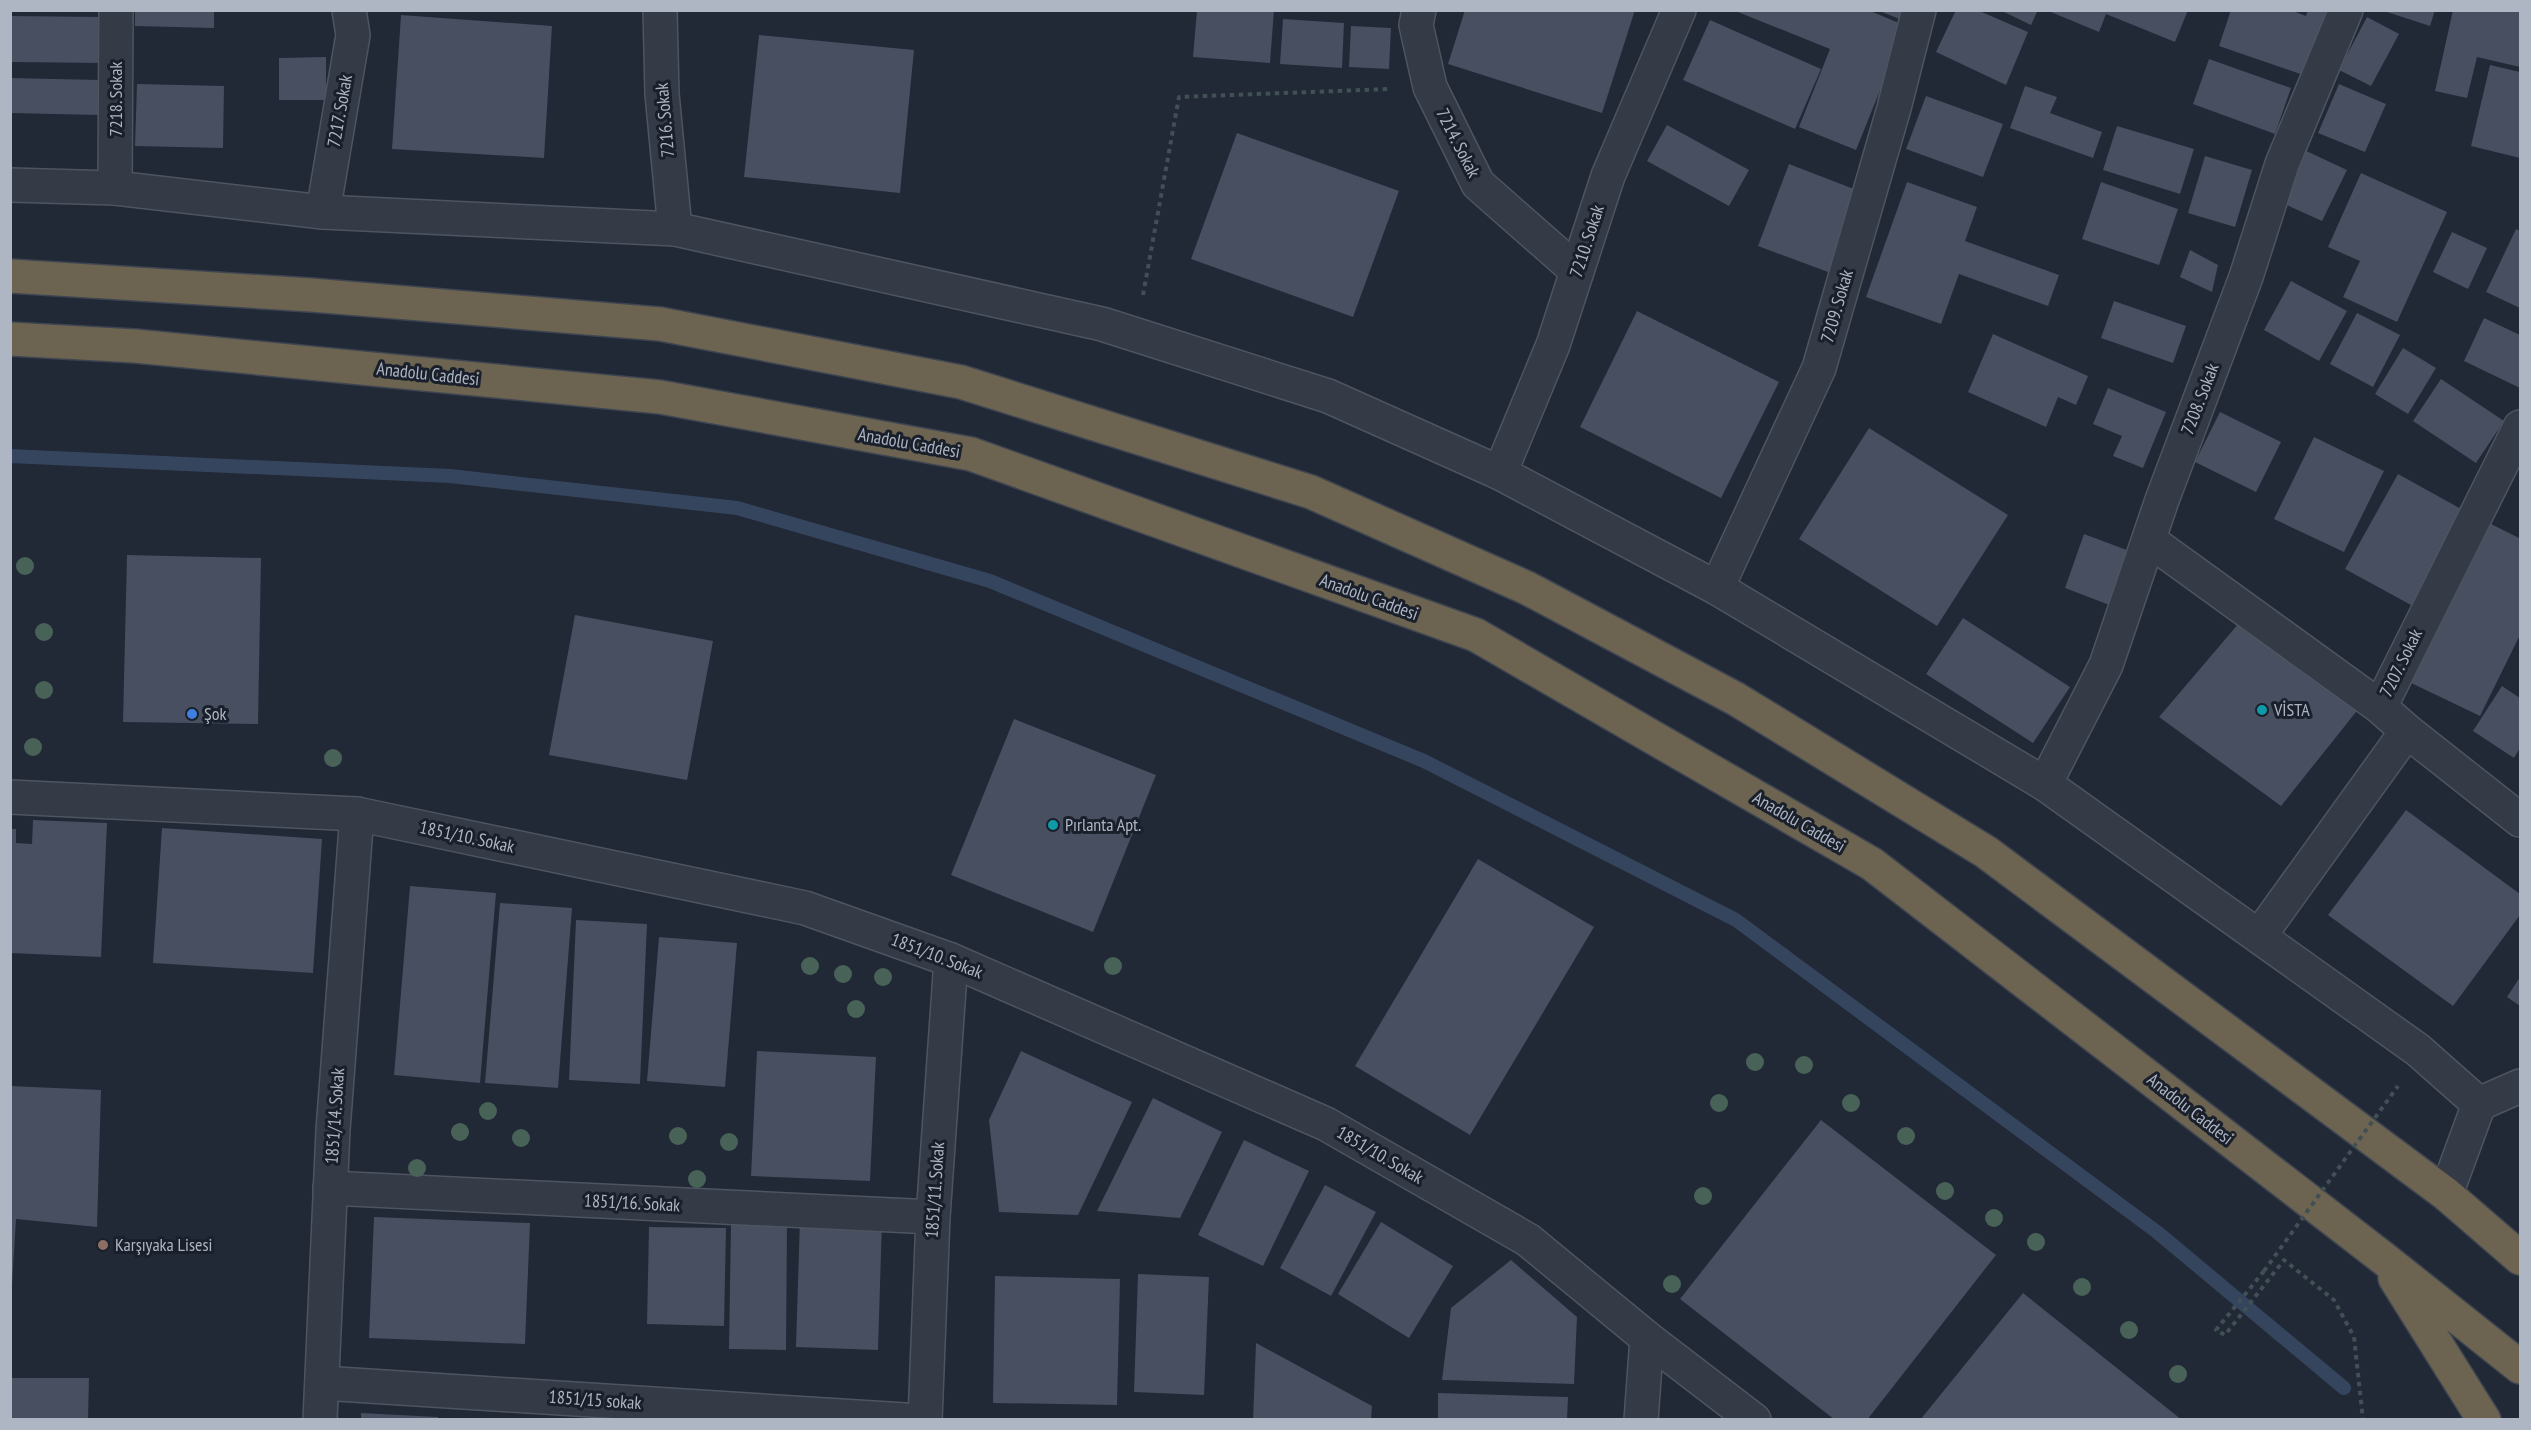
<svg xmlns="http://www.w3.org/2000/svg" width="2531" height="1430" viewBox="0 0 2531 1430" font-family="'PT Sans Narrow',sans-serif">
<style>
.lines{fill:none;stroke-linecap:round;stroke-linejoin:round}
.stream{stroke:#36455e;stroke-width:14}
.building{fill:#474f60}
.minor-casing{stroke:#4e5561;stroke-width:36}
.highway-casing{stroke:#3e4551;stroke-width:36}
.path{stroke:#405054;stroke-width:4;stroke-dasharray:4.5 4.5;stroke-linecap:butt}
.minor{stroke:#343a46;stroke-width:33}
.highway{stroke:#6c6351;stroke-width:33}
.path-bridge{stroke:#405054;stroke-width:4;stroke-dasharray:4.5 4.5;stroke-linecap:butt}
.tree{fill:#486258}
.culture-dot{fill:#0f9aa8;stroke:#1a202b;stroke-width:2}
.shop-dot{fill:#3f7fe0;stroke:#1a202b;stroke-width:2}
.education-dot{fill:#8d6e63;stroke:#1a202b;stroke-width:2}
.labels{text-anchor:middle;stroke-width:6;stroke-linejoin:round;paint-order:stroke}
.street-label{font-size:18px;fill:#aeb5c3;stroke:#1a202b}
.poi-label{font-size:18px;fill:#aeb5c3;stroke:#1a202b;text-anchor:start}
</style>
<rect width="100%" height="100%" fill="#212836"/>
<g class="lines">
<path class="stream" d="M10 456 450 476 737 508 990 581 1424 761 1736 920 2157 1232 2344 1388"/>
</g>
<g class="building">
<path d="M135 10H214V28L135 26Z"/>
<path d="M1197 10H1274L1270 63 1193 57Z"/>
<path d="M1465 10H1635L1602 113 1448 64Z"/>
<path d="M1733 10H1868L1906 26 1856 150 1799 127 1830 49Z"/>
<path d="M1877 10H1905L1902 20Z"/>
<path d="M1956 10H1977L2028 32 2006 85 1936 52Z"/>
<path d="M2000 10H2038L2031 25Z"/>
<path d="M2046 10H2188L2175 42 2106 14 2099 32Z"/>
<path d="M2231 10H2290L2306 16 2308 10H2333L2309 77 2219 46Z"/>
<path d="M2381 10H2435L2430 26Z"/>
<path d="M2453 10 2520 12V67L2477 57 2467 98 2435 91Z"/>
<path d="M401 15 552 26 544 158 392 149Z"/>
<path d="M12 16 105 17V63L11 62Z"/>
<path d="M2367 17 2399 34 2371 86 2339 70Z"/>
<path d="M1283 19 1344 23 1342 68 1280 64Z"/>
<path d="M1710 20 1821 69 1795 129 1683 80Z"/>
<path d="M1351 26 1391 28 1389 69 1349 67Z"/>
<path d="M759 35 914 50 900 193 744 177Z"/>
<path d="M326 57V100H279V58Z"/>
<path d="M2209 59 2291 88 2275 134 2193 104Z"/>
<path d="M2490 65 2520 72V158L2471 146Z"/>
<path d="M10 78 101 80 100 115 10 113Z"/>
<path d="M137 84 224 86 223 148 135 146Z"/>
<path d="M2339 84 2386 104 2365 152 2318 133Z"/>
<path d="M2025 86 2057 97 2050 113 2102 132 2093 158 2010 128Z"/>
<path d="M1926 96 2003 124 1983 177 1906 149Z"/>
<path d="M1667 125 1749 170 1729 206 1647 161Z"/>
<path d="M2117 126 2194 149 2180 194 2103 170Z"/>
<path d="M1237 133 1399 191 1353 317 1191 259Z"/>
<path d="M2302 149 2347 170 2322 221 2278 201Z"/>
<path d="M2205 156 2252 170 2235 227 2188 213Z"/>
<path d="M1789 164 1859 191 1828 272 1758 246Z"/>
<path d="M2361 173 2447 212 2397 322 2343 297 2360 261 2328 247Z"/>
<path d="M1907 182 1977 207 1965 241 2059 275 2048 306 1959 274 1941 324 1866 297Z"/>
<path d="M2101 182 2178 209 2159 265 2082 239Z"/>
<path d="M2516 229 2520 231V308L2486 292Z"/>
<path d="M2452 232 2487 248 2468 289 2433 272Z"/>
<path d="M2190 250 2218 265 2212 292 2180 277Z"/>
<path d="M2291 281 2347 311 2319 361 2264 330Z"/>
<path d="M2114 301 2186 326 2173 363 2101 338Z"/>
<path d="M1637 311 1779 382 1721 498 1580 427Z"/>
<path d="M2357 313 2400 335 2373 387 2330 364Z"/>
<path d="M2484 318 2520 335V388L2464 361Z"/>
<path d="M1993 334 2088 376 2076 405 2058 397 2046 427 1968 392Z"/>
<path d="M2403 348 2436 368 2408 414 2375 394Z"/>
<path d="M2441 379 2504 421 2476 463 2413 421Z"/>
<path d="M2108 388 2166 412 2143 468 2113 456 2122 436 2093 424Z"/>
<path d="M2220 412 2281 442 2256 492 2195 462Z"/>
<path d="M1869 428 2008 515 1937 626 1799 539Z"/>
<path d="M2314 437 2384 471 2344 552 2274 519Z"/>
<path d="M2398 474 2463 510 2411 605 2345 569Z"/>
<path d="M2487 522 2519 538 2520 635 2480 716 2407 681Z"/>
<path d="M2084 534 2132 552 2112 606 2065 588Z"/>
<path d="M127 555 261 558 258 724 123 722Z"/>
<path d="M575 615 713 641 687 780 549 755Z"/>
<path d="M2245 616 2364 702 2281 806 2159 717Z"/>
<path d="M1963 618 2070 687 2033 743 1926 674Z"/>
<path d="M2502 686 2520 698V748L2514 758 2473 731Z"/>
<path d="M1014 719 1156 775 1093 932 951 875Z"/>
<path d="M2406 810 2520 894V915L2453 1006 2328 915Z"/>
<path d="M33 820 107 823 101 957 10 953V829H16V843L32 844Z"/>
<path d="M162 828 322 839 313 973 153 963Z"/>
<path d="M1478 859 1594 927 1470 1135 1355 1066Z"/>
<path d="M410 886 496 893 480 1083 394 1075Z"/>
<path d="M500 903 572 908 558 1088 485 1083Z"/>
<path d="M576 920 647 924 640 1084 569 1080Z"/>
<path d="M659 937 737 943 725 1087 647 1081Z"/>
<path d="M2520 977V1006L2507 997Z"/>
<path d="M757 1051 876 1057 870 1181 751 1176Z"/>
<path d="M1021 1051 1132 1102 1078 1215 999 1212 989 1120Z"/>
<path d="M10 1086 101 1090 97 1227 16 1219 12 1285Z"/>
<path d="M1153 1098 1222 1132 1180 1218 1097 1211Z"/>
<path d="M1821 1120 1996 1255 1867 1420H1835L1680 1299Z"/>
<path d="M1244 1140 1309 1171 1263 1266 1198 1235Z"/>
<path d="M1325 1185 1376 1212 1331 1296 1280 1268Z"/>
<path d="M374 1217 530 1223 525 1344 369 1338Z"/>
<path d="M800 1218 882 1221 878 1350 796 1347Z"/>
<path d="M1381 1222 1453 1266 1409 1338 1338 1294Z"/>
<path d="M731 1224H787L786 1350 729 1349Z"/>
<path d="M649 1227 726 1228 724 1326 647 1324Z"/>
<path d="M1511 1260 1577 1317 1574 1384 1442 1380 1451 1308Z"/>
<path d="M1138 1274 1209 1277 1204 1395 1134 1392Z"/>
<path d="M995 1276 1120 1279 1117 1405 993 1403Z"/>
<path d="M2023 1293 2182 1420H1920Z"/>
<path d="M1256 1343 1372 1406 1371 1420H1253Z"/>
<path d="M10 1378H89L88 1420H10Z"/>
<path d="M1438 1393 1568 1397 1567 1420H1438Z"/>
<path d="M361 1413 438 1417V1420H361Z"/>
</g>
<g class="lines">
<defs>
<g id="minor">
<path d="M660 10 662 94 675 229"/>
<path d="M1419 10 1416 25 1430 87 1478 184 1577 271"/>
<path d="M10 185 115 188 323 212 675 229 1102 324 1328 396 1500 473 1717 588 2045 784 2418 1050 2479 1104"/>
<path d="M115 188 116 10"/>
<path d="M323 212 353 35 349 10"/>
<path d="M1500 473 1553 345 1608 176 1679 10"/>
<path d="M2149 540 2380 707"/>
<path d="M1717 588 1819 368 1894 108 1919 10"/>
<path d="M2407 731 2520 820"/>
<path d="M2045 784 2106 665 2162 500 2246 277 2282 164 2346 10"/>
<path d="M10 797 357 814 805 908 951 960 1326 1124 1528 1240 1647 1338 1754 1420"/>
<path d="M2260 935 2407 731 2380 707 2520 427"/>
<path d="M2479 1104 2520 1086"/>
<path d="M330 1188 933 1217"/>
<path d="M2446 1194 2479 1104"/>
<path d="M322 1383 905 1420"/>
<path d="M320 1420 333 1130 357 814"/>
<path d="M925 1420 933 1217 951 960"/>
<path d="M1641 1420 1647 1338"/>
</g>
<g id="highway">
<path d="M10 276 311 295 660 324 961 382 1311 492 1527 588 1736 699 1986 852 2446 1194 2520 1258"/>
<path d="M10 339 135 346 660 397 971 454 1476 635 1872 864 2383 1258 2520 1367"/>
<path d="M2395 1278 2484 1420"/>
</g>
</defs>
<use href="#minor" class="minor-casing"/>
<use href="#highway" class="highway-casing"/>
<g class="path">
<path d="M1143 295 1179 97 1389 89"/>
<path d="M2264 1271 2216 1330 2225 1335 2284 1260 2334 1300 2354 1337 2363 1420"/>
</g>
<use href="#minor" class="minor"/>
<use href="#highway" class="highway"/>
<path class="path-bridge" d="M2264 1271 2398 1086"/>
</g>
<g class="tree">
<circle cx="25" cy="566" r="9"/>
<circle cx="44" cy="632" r="9"/>
<circle cx="44" cy="690" r="9"/>
<circle cx="33" cy="747" r="9"/>
<circle cx="333" cy="758" r="9"/>
<circle cx="810" cy="966" r="9"/>
<circle cx="1113" cy="966" r="9"/>
<circle cx="843" cy="974" r="9"/>
<circle cx="883" cy="977" r="9"/>
<circle cx="856" cy="1009" r="9"/>
<circle cx="1755" cy="1062" r="9"/>
<circle cx="1804" cy="1065" r="9"/>
<circle cx="1719" cy="1103" r="9"/>
<circle cx="1851" cy="1103" r="9"/>
<circle cx="488" cy="1111" r="9"/>
<circle cx="460" cy="1132" r="9"/>
<circle cx="678" cy="1136" r="9"/>
<circle cx="1906" cy="1136" r="9"/>
<circle cx="521" cy="1138" r="9"/>
<circle cx="729" cy="1142" r="9"/>
<circle cx="417" cy="1168" r="9"/>
<circle cx="697" cy="1179" r="9"/>
<circle cx="1945" cy="1191" r="9"/>
<circle cx="1703" cy="1196" r="9"/>
<circle cx="1994" cy="1218" r="9"/>
<circle cx="2036" cy="1242" r="9"/>
<circle cx="1672" cy="1284" r="9"/>
<circle cx="2082" cy="1287" r="9"/>
<circle cx="2129" cy="1330" r="9"/>
<circle cx="2178" cy="1374" r="9"/>
</g>
<g class="culture-dot">
<circle cx="2262" cy="710" r="6"/>
<circle cx="1053" cy="825" r="6"/>
</g>
<circle class="shop-dot" cx="192" cy="714" r="6"/>
<circle class="education-dot" cx="103" cy="1245" r="6"/>
<g class="labels">
<g class="street-label">
<text transform="translate(116 99) rotate(-90)" y="6">7218. Sokak</text>
<text transform="translate(340 111) rotate(-80)" y="6">7217. Sokak</text>
<text transform="translate(665 120) rotate(-95)" y="6">7216. Sokak</text>
<text transform="translate(1458 143) rotate(63)" y="6">7214. Sokak</text>
<text transform="translate(1587 241) rotate(-72)" y="6">7210. Sokak</text>
<text transform="translate(1837 306) rotate(-74)" y="6">7209. Sokak</text>
<text transform="translate(428 374) rotate(6)" y="6">Anadolu Caddesi</text>
<text transform="translate(2200 399) rotate(-69)" y="6">7208. Sokak</text>
<text transform="translate(909 443) rotate(10)" y="6">Anadolu Caddesi</text>
<text transform="translate(1369 597) rotate(20)" y="6">Anadolu Caddesi</text>
<text transform="translate(2401 663) rotate(-64)" y="6">7207. Sokak</text>
<text transform="translate(1799 822) rotate(30)" y="6">Anadolu Caddesi</text>
<text transform="translate(467 837) rotate(12)" y="6">1851/10. Sokak</text>
<text transform="translate(937 956) rotate(21)" y="6">1851/10. Sokak</text>
<text transform="translate(2190 1109) rotate(38)" y="6">Anadolu Caddesi</text>
<text transform="translate(335 1116) rotate(-86)" y="6">1851/14. Sokak</text>
<text transform="translate(1380 1155) rotate(30)" y="6">1851/10. Sokak</text>
<text transform="translate(935 1190) rotate(-86)" y="6">1851/11. Sokak</text>
<text transform="translate(632 1203) rotate(3)" y="6">1851/16. Sokak</text>
<text transform="translate(595 1400) rotate(4)" y="6">1851/15 sokak</text>
</g>
<g class="poi-label">
<text x="2274" y="716">VİSTA</text>
<text x="204" y="720">Şok</text>
<text x="1065" y="831">Pırlanta Apt.</text>
<text x="115" y="1251">Karşıyaka Lisesi</text>
</g>
</g>
<rect width="2531" height="1430" fill="none" stroke="#aeb5c3" stroke-width="24"/>
</svg>
